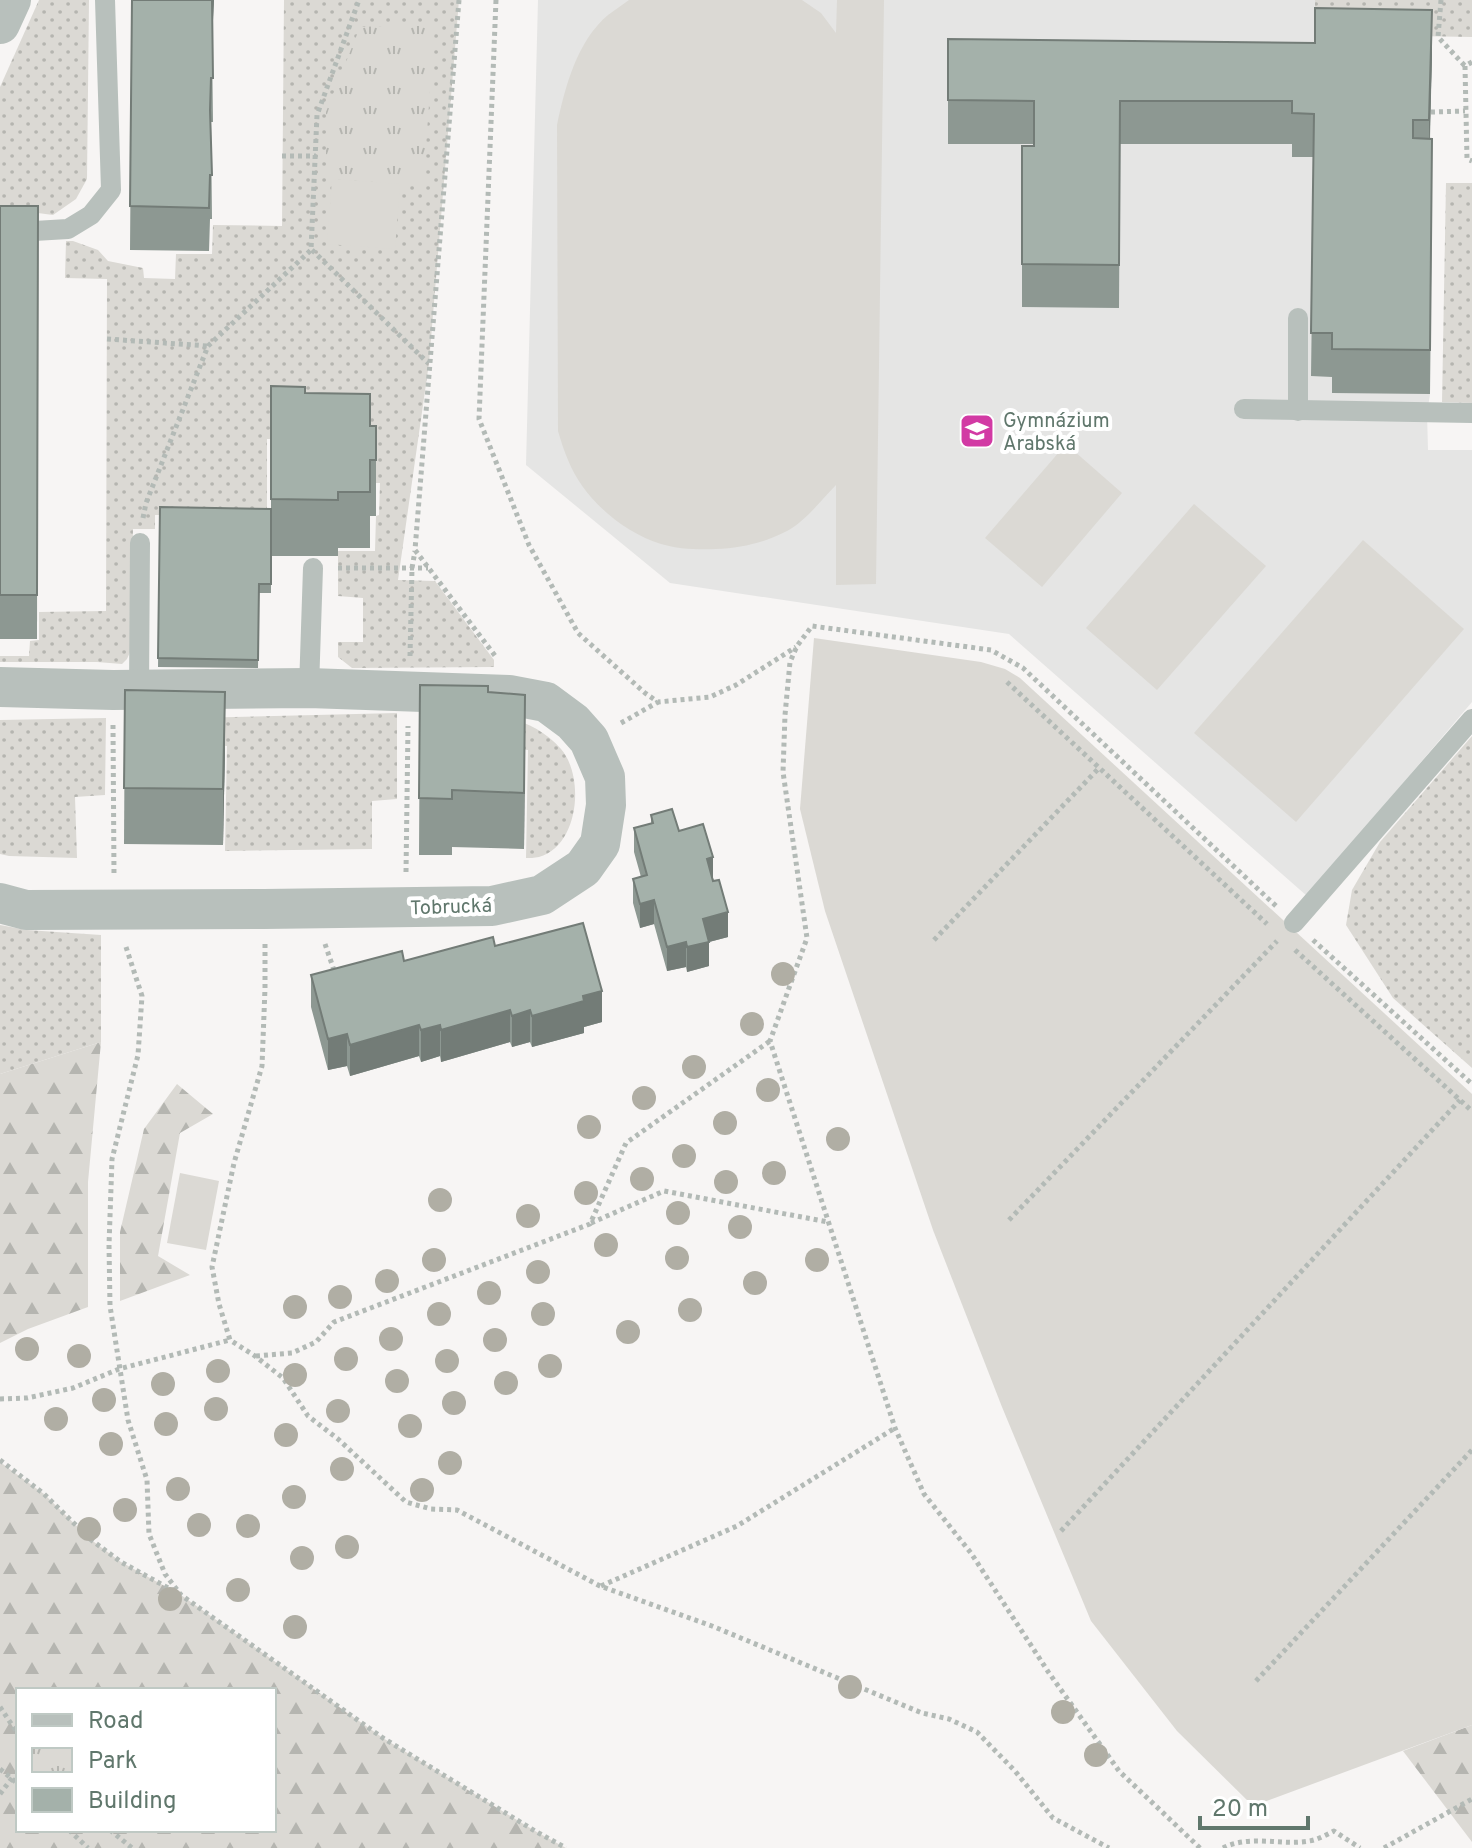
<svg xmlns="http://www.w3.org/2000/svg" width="1472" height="1848" viewBox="0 0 1472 1848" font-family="Overpass,sans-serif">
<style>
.built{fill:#e5e5e4}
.grass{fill:url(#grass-dots)}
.forest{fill:url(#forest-firs);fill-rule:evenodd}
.park{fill:url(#park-tufts)}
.garden{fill:#dbd9d4}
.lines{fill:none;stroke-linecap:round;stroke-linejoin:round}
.path{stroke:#b3bab6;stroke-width:5;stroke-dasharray:4 4;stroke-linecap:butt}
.service{stroke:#b8c0bc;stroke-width:20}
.minor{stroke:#b8c0bc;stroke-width:40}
.tree{fill:#b0aea4}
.wall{fill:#8d9892}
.shaded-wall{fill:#737c77}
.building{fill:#a4b1aa;stroke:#737c77;stroke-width:2}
.labels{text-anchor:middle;stroke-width:8;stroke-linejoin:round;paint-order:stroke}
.poi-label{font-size:20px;fill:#60776c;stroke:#fff;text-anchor:start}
.street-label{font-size:20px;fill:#60776c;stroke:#fff}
</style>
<defs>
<pattern id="grass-dots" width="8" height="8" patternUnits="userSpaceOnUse" patternTransform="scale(2)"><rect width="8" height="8" fill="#dbd9d4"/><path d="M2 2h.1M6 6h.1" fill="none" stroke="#b5b5b0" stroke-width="1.8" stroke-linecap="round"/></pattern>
<pattern id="forest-firs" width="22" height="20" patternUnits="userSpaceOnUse" patternTransform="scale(2)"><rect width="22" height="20" fill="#dbd9d4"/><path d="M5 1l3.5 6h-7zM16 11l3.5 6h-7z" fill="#b5b5b0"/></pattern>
<pattern id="park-tufts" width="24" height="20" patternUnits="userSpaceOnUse" patternTransform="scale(2)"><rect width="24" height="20" fill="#dbd9d4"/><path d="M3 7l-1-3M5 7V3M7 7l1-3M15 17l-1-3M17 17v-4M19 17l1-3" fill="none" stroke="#b5b5b0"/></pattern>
</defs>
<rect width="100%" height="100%" fill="#f7f5f4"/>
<path class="built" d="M538 0H1315L1316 52 1432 53 1429 163 1432 182 1430 394 1427 413 1428 450H1472V702L1307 896 1009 634 670 583 526 465Z"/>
<g class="grass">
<path d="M39 0H89L87 179 76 199 53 215 0 208V87Z"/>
<path d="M284 0H459L429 363 398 580 435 581 494 660V667L352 668 338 657V642H363V598L338 596V551H375L376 516 379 515 380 483H376V450L307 439H267V514L160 511V515H155V529H133L131 650 127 659 122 664 97 662H0V656H29L30 641 39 640V612L106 611 107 279 65 278 66 241H73L98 250 108 261 143 268 144 278 175 279 176 254H212L213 225 282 226Z"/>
<path d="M1315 0H1472V37L1414 36 1315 52Z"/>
<path d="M1446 183H1472V403L1442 402Z"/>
<path d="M397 713V799L372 801V849L225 851 227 746 189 744 190 718Z"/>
<path d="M507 717C528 723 546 732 561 749 585 777 579 846 539 857 534 858 530 858 526 858L528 750 490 746Z"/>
<path d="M106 718 105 795 75 797 77 858 9 856 0 854V720Z"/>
<path d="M1472 736V1068L1393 998 1346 925 1352 890 1380 842Z"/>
<path d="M0 925 27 930 101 935V1042L0 1074Z"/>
</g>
<g class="forest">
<path d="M101 1042 88 1182V1307L28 1329 0 1343V1074Z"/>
<path d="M177 1084 213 1114 180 1133 158 1256 190 1275 120 1301V1232L144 1129Z"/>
<path d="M0 1462 44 1494 90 1539 121 1562 181 1595 383 1738 535 1831 566 1848H0ZM18 1690H274V1830H18Z"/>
<path d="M1472 1725V1842L1403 1751Z"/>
</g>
<path class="park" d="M435 24 423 185 326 179V112L360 27Z"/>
<g class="garden">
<path d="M629 0H802L821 13 836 33 837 0H884L876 584 836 585V485C820 501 807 520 787 531 764 543 741 548 716 549 698 550 678 549 661 544 622 532 583 498 568 460 564 451 561 441 558 431L557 125C565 87 577 41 608 15 615 10 622 5 629 0Z"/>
<path d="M332 179 400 184 395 249 327 244Z"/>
<path d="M1066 444 1122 493 1042 587 985 538Z"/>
<path d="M1194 504 1266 566 1157 690 1086 628Z"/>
<path d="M1363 540 1464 629 1296 822 1194 733Z"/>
<path d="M814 638 981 662 1005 669 1020 678 1472 1094V1725L1253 1806 1177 1731 1091 1621 1002 1407 933 1230 825 911 800 809Z"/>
<path d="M180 1173 219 1181 206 1250 167 1243Z"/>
</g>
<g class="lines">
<g class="path">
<path d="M459 0 415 550 496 657"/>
<path d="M496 0 479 419 529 545 578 633 645 693 658 702 710 697 736 685 796 647"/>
<path d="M1441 0 1438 37 1465 66"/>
<path d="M1472 62 1465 66 1467 159 1472 161"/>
<path d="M1431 112 1465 111"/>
<path d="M282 156H316"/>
<path d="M312 250 428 363"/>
<path d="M107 339 208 346"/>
<path d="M143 518 146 503 208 346 311 250 317 115 359 0"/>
<path d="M338 568H428"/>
<path d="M410 656 412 568 415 551"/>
<path d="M1007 682 1267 924"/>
<path d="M621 723 658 702"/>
<path d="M113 725 114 875"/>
<path d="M406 872 408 726"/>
<path d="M934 940 1100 767"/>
<path d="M1313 940 1472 1084"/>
<path d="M265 944V988L262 1066 234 1163 212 1267 219 1304 230 1340 255 1356 283 1378 308 1416 338 1439 406 1502 431 1509 457 1510 600 1586 712 1626 922 1713 949 1719 977 1732 1015 1771 1053 1818 1109 1848"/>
<path d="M325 944 336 976"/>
<path d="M126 947 142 996 138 1055 112 1159 109 1245 110 1306 128 1420 147 1480 149 1534 165 1574 181 1595"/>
<path d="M1295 950 1472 1111"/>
<path d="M1009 1220 1277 941"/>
<path d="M591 1223 664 1191 828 1222"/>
<path d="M256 1356 292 1353 316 1342 334 1322 590 1224 626 1143 770 1041"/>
<path d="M0 1399 27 1398 73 1388 119 1369 230 1340"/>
<path d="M0 1460 44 1494 90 1539 121 1562 181 1595 383 1738 535 1831 566 1848"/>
<path d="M1061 1531 1460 1100"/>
<path d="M601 1586 737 1526 895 1428"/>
<path d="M1256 1681 1472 1450"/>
<path d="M0 1707 18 1734"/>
<path d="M0 1769 18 1784"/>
<path d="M0 1794 12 1778"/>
<path d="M69 1830 88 1848"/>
<path d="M110 1830 132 1848"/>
<path d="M1200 1848 1119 1771 1049 1673 971 1553 924 1494 895 1428 770 1041 807 938 783 772 785 715 790 662 797 646 812 626 991 650 1023 668 1276 906"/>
<path d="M1223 1848C1250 1834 1281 1846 1309 1841 1317 1840 1326 1835 1334 1831L1360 1848"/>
<path d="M1384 1848 1472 1799"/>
</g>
<g class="service">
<path d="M0 233 68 229 91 215 111 190 105 0"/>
<path d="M1244 409 1472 413"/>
<path d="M1298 411V318"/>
<path d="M309 688 313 568"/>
<path d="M139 690 140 543"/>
<path d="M1294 923 1472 719"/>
</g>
<g class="minor">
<path d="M0 24 11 0"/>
<path d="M0 687 113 690 309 688 509 695 546 702 573 722 589 740 605 777 606 805 600 844 583 868 542 895 492 906 264 909 26 910 0 903"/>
</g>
</g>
<g class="tree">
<circle cx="783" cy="974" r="12"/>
<circle cx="752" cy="1024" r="12"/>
<circle cx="694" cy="1067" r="12"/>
<circle cx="768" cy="1090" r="12"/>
<circle cx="644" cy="1098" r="12"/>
<circle cx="725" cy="1123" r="12"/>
<circle cx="589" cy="1127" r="12"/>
<circle cx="838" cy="1139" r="12"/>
<circle cx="684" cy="1156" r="12"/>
<circle cx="774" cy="1173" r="12"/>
<circle cx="642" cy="1179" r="12"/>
<circle cx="726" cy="1182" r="12"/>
<circle cx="586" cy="1193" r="12"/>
<circle cx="440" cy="1200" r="12"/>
<circle cx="678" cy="1213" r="12"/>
<circle cx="528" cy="1216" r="12"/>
<circle cx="740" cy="1227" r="12"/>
<circle cx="606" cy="1245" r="12"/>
<circle cx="677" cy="1258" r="12"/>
<circle cx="434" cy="1260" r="12"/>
<circle cx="817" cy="1260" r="12"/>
<circle cx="538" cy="1272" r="12"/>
<circle cx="387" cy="1281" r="12"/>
<circle cx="755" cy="1283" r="12"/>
<circle cx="489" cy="1293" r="12"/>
<circle cx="340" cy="1297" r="12"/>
<circle cx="295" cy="1307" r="12"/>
<circle cx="690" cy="1310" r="12"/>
<circle cx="439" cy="1314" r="12"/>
<circle cx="543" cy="1314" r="12"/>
<circle cx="628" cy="1332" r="12"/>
<circle cx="391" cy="1339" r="12"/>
<circle cx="495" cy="1340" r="12"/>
<circle cx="27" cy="1349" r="12"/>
<circle cx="79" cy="1356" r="12"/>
<circle cx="346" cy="1359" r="12"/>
<circle cx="447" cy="1361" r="12"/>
<circle cx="550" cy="1366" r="12"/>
<circle cx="218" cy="1371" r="12"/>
<circle cx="295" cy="1375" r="12"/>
<circle cx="397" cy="1381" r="12"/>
<circle cx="506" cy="1383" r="12"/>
<circle cx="163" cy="1384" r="12"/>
<circle cx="104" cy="1400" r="12"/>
<circle cx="454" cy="1403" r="12"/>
<circle cx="216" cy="1409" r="12"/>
<circle cx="338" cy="1411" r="12"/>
<circle cx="56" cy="1419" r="12"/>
<circle cx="166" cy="1424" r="12"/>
<circle cx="410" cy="1426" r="12"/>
<circle cx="286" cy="1435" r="12"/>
<circle cx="111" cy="1444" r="12"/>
<circle cx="450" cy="1463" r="12"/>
<circle cx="342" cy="1469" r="12"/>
<circle cx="178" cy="1489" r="12"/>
<circle cx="422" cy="1490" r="12"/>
<circle cx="294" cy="1497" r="12"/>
<circle cx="125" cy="1510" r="12"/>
<circle cx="199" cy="1525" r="12"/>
<circle cx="248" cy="1526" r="12"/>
<circle cx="89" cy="1529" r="12"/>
<circle cx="347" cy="1547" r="12"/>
<circle cx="302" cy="1558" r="12"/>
<circle cx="238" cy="1590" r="12"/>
<circle cx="170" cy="1599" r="12"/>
<circle cx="295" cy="1627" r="12"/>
<circle cx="850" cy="1687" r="12"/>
<circle cx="1063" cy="1712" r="12"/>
<circle cx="1096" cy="1755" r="12"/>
</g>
<g class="wall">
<path d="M132 0H214L212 41 213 122H211L212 219H210L209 251 130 250Z"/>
<path d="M948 39 1432 53 1430 139 1432 182 1430 394 1332 393V377L1311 376 1314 157H1292V144H1120L1119 308 1022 307V146H1034V144H948Z"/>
<path d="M0 206H38L37 639H0Z"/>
<path d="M271 386 305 393 370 426H376V516H370V548H338V556H271Z"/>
<path d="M160 507 271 509V593H259L258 668 158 667Z"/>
<path d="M420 685 488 692 525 751 524 849 452 847V855H419Z"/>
<path d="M125 690 225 748 223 845 124 844Z"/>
<path d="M651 815 679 831 713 878 728 937 709 942V966L687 972 686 967 667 971 654 924 640 928 633 903V879L641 877 634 852V828L651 824Z"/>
<path d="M495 946 602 1022 584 1027V1033L532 1047 530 1042 512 1047 510 1042 441 1062 440 1056 421 1062 419 1056 350 1076 347 1066 328 1070 311 1007V975Z"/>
</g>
<g class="shaded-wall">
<path d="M212 0H214L211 56Z"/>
<path d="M1432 10V53L1429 163V120Z"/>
<path d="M225 692V748L223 845V789Z"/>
<path d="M525 695V751L524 849V793Z"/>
<path d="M713 857V881L707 859Z"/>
<path d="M654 900V924L640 928V904Z"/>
<path d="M728 912V937L709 942V966L687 972V947L703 919Z"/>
<path d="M686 942V967L667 971V947Z"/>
<path d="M602 991V1022L584 1027V1033L532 1047V1016L583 996Z"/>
<path d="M510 1010V1042L441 1062V1030Z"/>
<path d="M530 1010V1042L512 1047V1016Z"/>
<path d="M419 1025V1056L350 1076V1045Z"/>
<path d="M440 1025V1056L421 1062V1030Z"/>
<path d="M347 1034V1066L328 1070V1039Z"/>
</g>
<g class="building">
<path d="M132 0H212L213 78H211L210 110 212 175H210L209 208 130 206Z"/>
<path d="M1315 8 1432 10 1429 120H1413V138L1432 139 1430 350 1332 349V333H1311L1314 114 1292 113V101H1120L1119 265 1022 264V146H1034V101L948 100V39L1315 43Z"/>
<path d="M0 206H38L37 595H0Z"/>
<path d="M271 386 305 387V393L370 394V426H376V460H370V492H338V500L271 499Z"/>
<path d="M160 507 271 509V584H259L258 660 158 658Z"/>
<path d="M420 685 488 686V692L525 695 524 793 452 790V799L419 798Z"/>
<path d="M125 690 225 692 223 789 124 788Z"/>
<path d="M672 809 679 831 703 824 713 857 707 859 713 881 719 880 728 912 703 919 709 942 687 947 686 942 667 947 654 900 640 904 633 879 647 875 634 828 653 823 651 815Z"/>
<path d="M583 923 602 991 583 996 584 1001 532 1016 530 1010 512 1016 510 1010 441 1030 440 1025 421 1030 419 1025 350 1045 347 1034 328 1039 311 975 402 951 404 961 493 937 495 946Z"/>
</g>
<defs>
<symbol id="school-square" viewBox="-11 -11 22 22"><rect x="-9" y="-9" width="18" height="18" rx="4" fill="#d23aa4" stroke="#fff"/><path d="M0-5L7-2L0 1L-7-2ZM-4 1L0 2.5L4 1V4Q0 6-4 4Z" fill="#fff"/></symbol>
</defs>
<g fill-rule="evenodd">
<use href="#school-square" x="957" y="411" width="40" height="40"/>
</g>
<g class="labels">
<g class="poi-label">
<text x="1003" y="427">Gymnázium<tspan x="1003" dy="23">Arabská</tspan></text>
</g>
<g class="street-label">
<text transform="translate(451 906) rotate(-2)" y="7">Tobrucká</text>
</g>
</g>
<rect x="16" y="1688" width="260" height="144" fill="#ffffff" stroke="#bfc9c4" stroke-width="2"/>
<rect x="32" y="1714" width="40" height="12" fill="#b8c0bc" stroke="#bfc9c4" stroke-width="2"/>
<text x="88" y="1728" font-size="24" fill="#60776c">Road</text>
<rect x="32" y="1748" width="40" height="24" fill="url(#park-tufts)" stroke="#bfc9c4" stroke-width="2"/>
<text x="88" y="1768" font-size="24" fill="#60776c">Park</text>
<rect x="32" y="1788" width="40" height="24" fill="#a4b1aa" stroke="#bfc9c4" stroke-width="2"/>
<text x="88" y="1808" font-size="24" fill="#60776c">Building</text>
<path d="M1200 1816v12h108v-12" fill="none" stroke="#60776c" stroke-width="4"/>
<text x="1212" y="1816" font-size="24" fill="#60776c" stroke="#ffffff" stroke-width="6" paint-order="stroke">20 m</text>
</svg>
